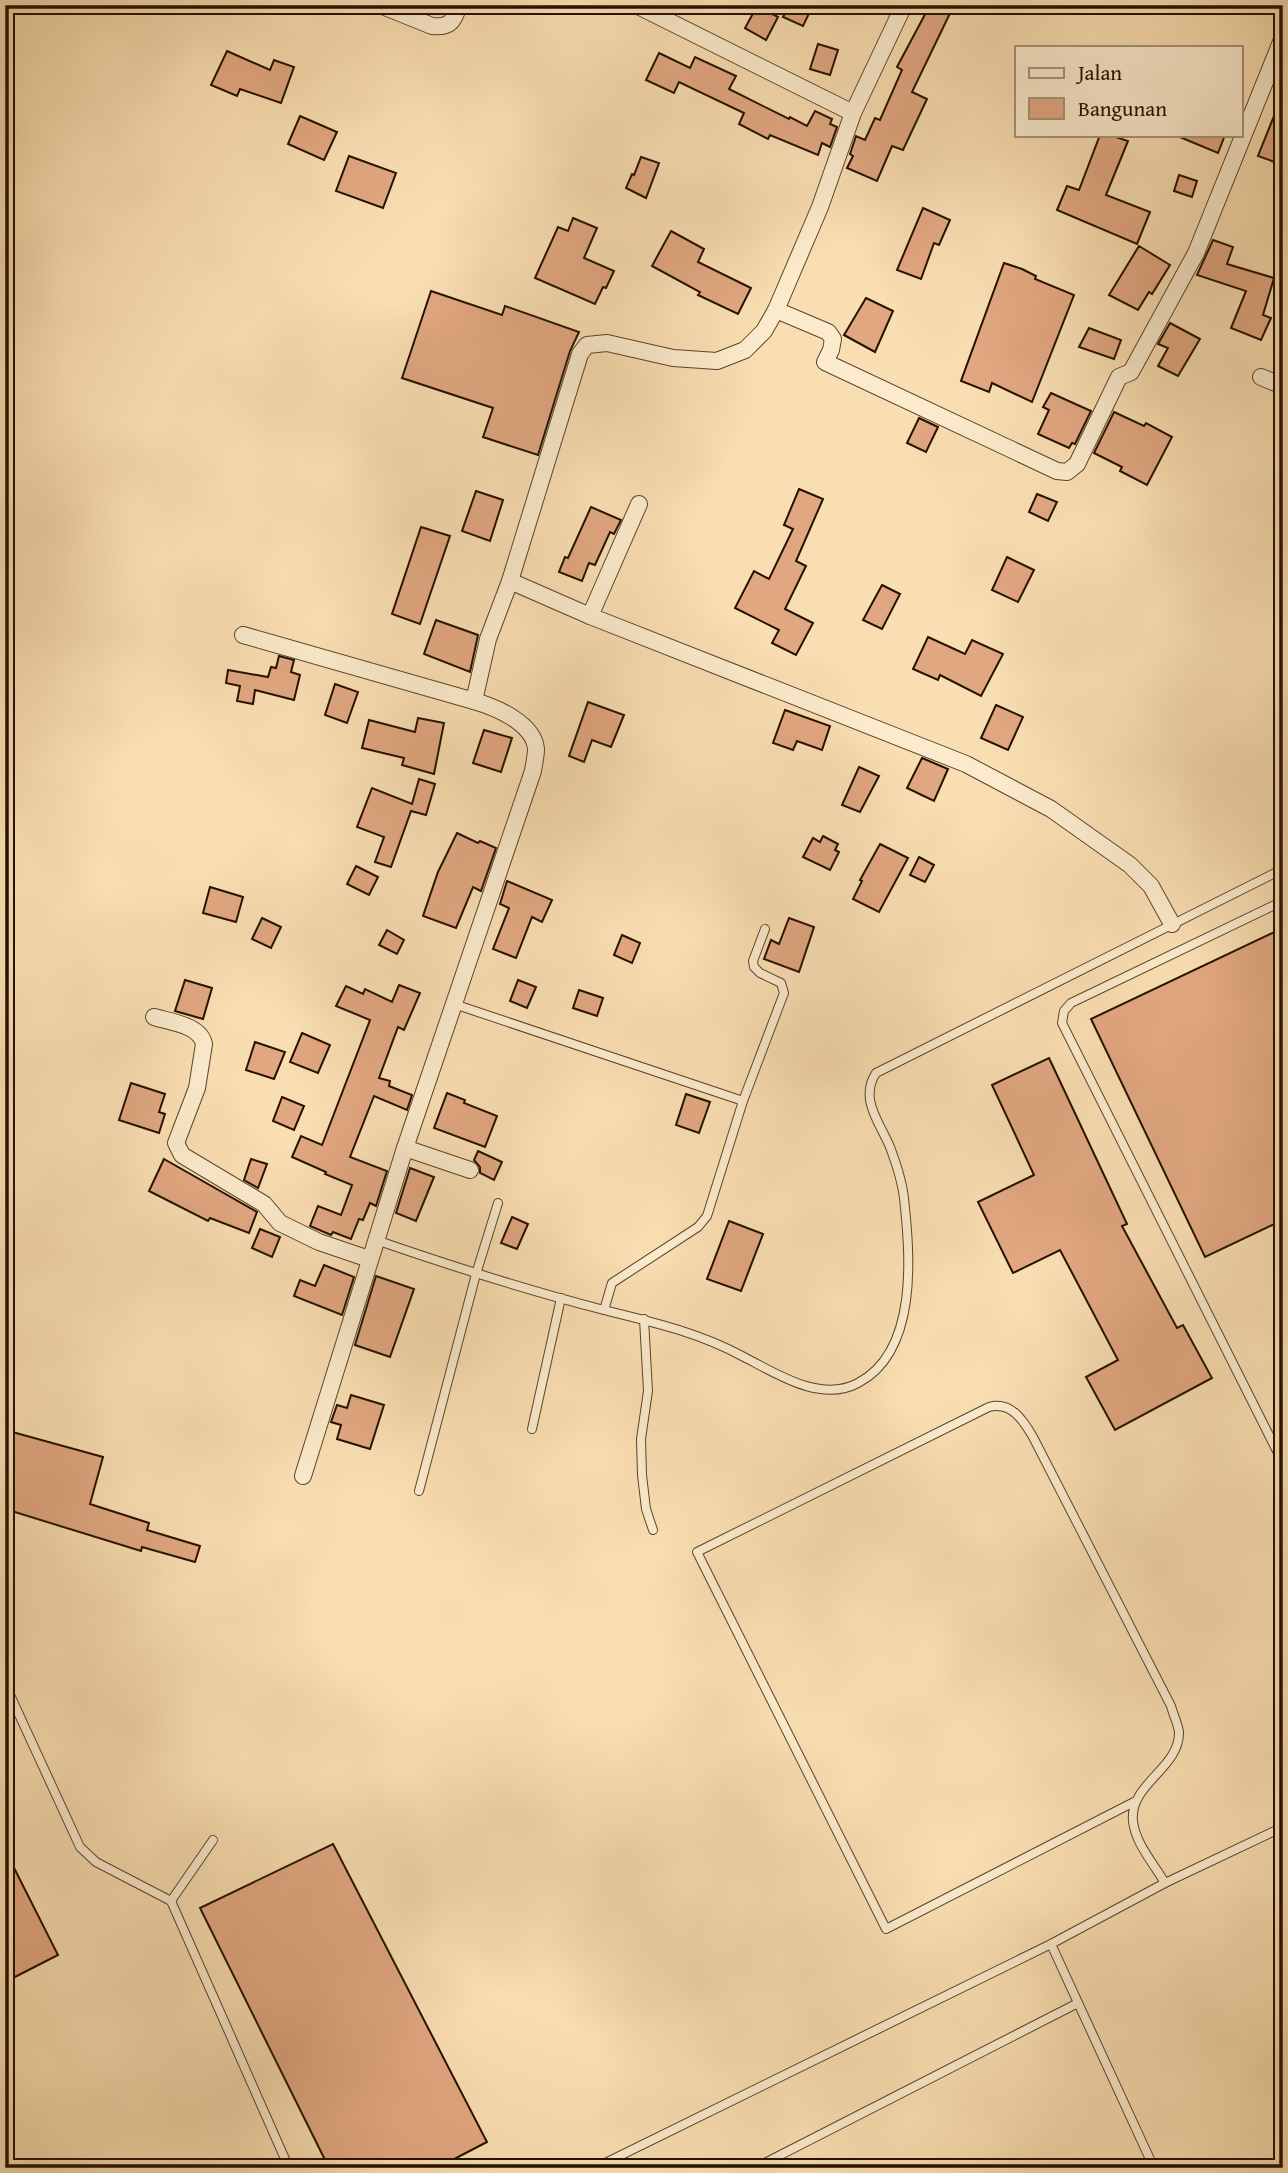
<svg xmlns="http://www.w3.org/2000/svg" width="1288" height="2173" viewBox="0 0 1288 2173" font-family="'Gentium Book Plus',serif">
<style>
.building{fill:#e1a781;stroke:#241100;stroke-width:2}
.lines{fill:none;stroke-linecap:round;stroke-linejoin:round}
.lane-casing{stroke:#59442c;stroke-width:10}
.street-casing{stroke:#59442c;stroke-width:18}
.lane{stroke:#fbeacc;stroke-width:8}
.street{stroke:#fbeacc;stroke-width:16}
</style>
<rect width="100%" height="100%" fill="#f9deb1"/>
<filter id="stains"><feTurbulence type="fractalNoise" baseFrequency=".00286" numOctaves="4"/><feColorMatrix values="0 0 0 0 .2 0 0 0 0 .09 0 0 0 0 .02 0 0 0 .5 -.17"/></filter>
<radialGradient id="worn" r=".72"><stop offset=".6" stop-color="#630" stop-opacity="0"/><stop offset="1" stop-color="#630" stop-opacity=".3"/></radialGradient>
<g class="building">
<path d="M789 5H813L803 26 783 17Z"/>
<path d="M930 5H954L912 92 927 99 903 150 892 146 877 181 847 168 853 156 850 154 856 136 865 140 875 118 880 120 902 70 897 67Z"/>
<path d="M757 6 778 17 766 40 745 28Z"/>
<path d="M818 44 838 50 830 75 810 69Z"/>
<path d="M227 51 270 70 274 60 294 67 281 103 240 89 237 96 211 85Z"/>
<path d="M659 53 690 68 695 57 736 76 729 89 789 119 790 117 807 126 815 111 832 119 830 124 837 127 830 147 822 143 818 155 770 135 768 139 739 124 744 113 679 82 674 93 646 80Z"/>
<path d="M1282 96H1283V165L1258 156Z"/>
<path d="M300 116 337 132 324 160 288 144Z"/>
<path d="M1100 135H1110L1128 141 1106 195 1150 212 1137 244 1057 210 1067 186 1079 190Z"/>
<path d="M1175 135H1225L1218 153Z"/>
<path d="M349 156 396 173 383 208 336 191Z"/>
<path d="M641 157 659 163 646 198 626 188 632 174 634 175Z"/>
<path d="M1179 175 1197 181 1192 197 1174 191Z"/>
<path d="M923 208 950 220 939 245 934 243 921 279 897 270Z"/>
<path d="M573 218 597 228 584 258 614 271 606 288 603 287 595 304 535 278 558 227 568 231Z"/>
<path d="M671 231 704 249 698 262 751 288 738 314 698 295 700 292 652 266Z"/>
<path d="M1213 240 1233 247 1227 264 1274 278 1263 315 1271 318 1261 340 1231 328 1246 291 1197 275Z"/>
<path d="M1139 246 1170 265 1152 294 1149 292 1138 310 1109 295Z"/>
<path d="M1004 263 1022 269 1036 276 1035 279 1074 295 1032 402 992 383 989 392 961 381Z"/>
<path d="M431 291 502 315 505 306 579 332 570 351 538 455 483 437 493 408 402 378Z"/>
<path d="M866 298 893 311 875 352 844 335Z"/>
<path d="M1170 323 1200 339 1178 376 1158 366 1168 348 1158 344Z"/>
<path d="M1089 328 1121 340 1114 359 1079 347Z"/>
<path d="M1051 393 1091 411 1075 444 1072 443 1069 448 1038 434 1049 410 1043 407Z"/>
<path d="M1114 412 1144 426 1146 423 1172 437 1147 485 1120 471 1122 467 1094 453Z"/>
<path d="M919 418 938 427 926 452 907 443Z"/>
<path d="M799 489 823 499 796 561 806 566 785 609 813 623 796 655 772 643 779 630 735 608 754 571 769 579 793 529 784 525Z"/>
<path d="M476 491 503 500 490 541 462 531Z"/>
<path d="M1037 494 1057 502 1048 521 1029 512Z"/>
<path d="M591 507 621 520 614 534 610 532 595 565 589 563 582 581 559 572 565 557 568 558Z"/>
<path d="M421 527 450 536 420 624 392 614Z"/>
<path d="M1007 557 1034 570 1018 602 992 590Z"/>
<path d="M882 585 900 594 882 629 863 620Z"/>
<path d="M436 620 478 635 470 672 424 654Z"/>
<path d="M928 637 965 654 972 640 1003 654 981 696 940 675 938 680 913 669Z"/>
<path d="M279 656 294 660 291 672 300 675 294 700 255 690 253 704 237 701 240 686 226 683 228 670 268 677 271 667 276 668Z"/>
<path d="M335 684 358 692 347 723 325 715Z"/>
<path d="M588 702 624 715 611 747 592 740 584 762 569 756Z"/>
<path d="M996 705 1023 717 1008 750 981 738Z"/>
<path d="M785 710 830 726 822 750 797 741 793 750 773 743Z"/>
<path d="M418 718 444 723 434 774 402 765 404 758 362 748 369 720 415 732Z"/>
<path d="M484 730 512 738 501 772 473 763Z"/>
<path d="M922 758 948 769 934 801 907 788Z"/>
<path d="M859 767 879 776 860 812 842 805Z"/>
<path d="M419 779 435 784 426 815 411 811 391 867 375 862 384 837 357 827 372 788 412 804Z"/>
<path d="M457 833 478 843 480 841 496 848 481 891 473 887 456 928 423 916 438 872Z"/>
<path d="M823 836 838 844 835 850 839 852 830 870 803 857 813 838 820 842Z"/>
<path d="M880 844 908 858 879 912 853 899 862 881 860 880Z"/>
<path d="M919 857 934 865 925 882 910 875Z"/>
<path d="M356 866 378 877 369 895 347 884Z"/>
<path d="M507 881 552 900 542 922 532 917 516 958 493 949 509 908 500 904Z"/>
<path d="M210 887 243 897 236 922 203 913Z"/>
<path d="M262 918 281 927 271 948 252 939Z"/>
<path d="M789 918 814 927 799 972 764 959 771 940 779 944Z"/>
<path d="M1283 928V1220L1205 1257 1091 1019Z"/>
<path d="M387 930 404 940 397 954 379 945Z"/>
<path d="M622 935 640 943 632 963 614 955Z"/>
<path d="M185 980 212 988 203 1019 175 1011Z"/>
<path d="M518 980 536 987 527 1008 510 1001Z"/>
<path d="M399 985 420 993 404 1030 398 1027 379 1078 390 1081 389 1086 412 1095 407 1110 374 1096 350 1157 387 1171 376 1206 370 1203 363 1220 359 1219 351 1239 333 1232 331 1235 310 1226 318 1206 341 1215 352 1185 325 1174 326 1172 292 1157 301 1136 322 1145 370 1020 336 1006 346 986 363 994 365 989 392 1002Z"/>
<path d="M579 990 603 998 597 1016 573 1008Z"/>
<path d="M302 1033 330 1045 318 1073 290 1062Z"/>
<path d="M255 1042 285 1052 274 1079 246 1070Z"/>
<path d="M1049 1058 1127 1224 1122 1226 1177 1328 1183 1325 1212 1378 1115 1430 1086 1377 1118 1360 1060 1250 1013 1273 978 1202 1034 1175 992 1085Z"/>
<path d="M131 1083 165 1094 159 1112 165 1114 159 1133 119 1120Z"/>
<path d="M447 1093 465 1100 464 1103 497 1116 485 1147 434 1128Z"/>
<path d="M686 1094 710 1102 699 1133 676 1125Z"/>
<path d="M282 1097 304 1106 294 1130 273 1121Z"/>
<path d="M478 1151 502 1162 494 1180 480 1173V1167L474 1160Z"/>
<path d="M164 1159 257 1212 249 1233 210 1218 208 1221 149 1191Z"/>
<path d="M251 1159 267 1164 258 1188 244 1180Z"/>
<path d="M410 1168 434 1177 416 1221 396 1213Z"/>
<path d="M512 1217 528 1224 517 1249 501 1243Z"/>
<path d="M729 1221 763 1234 741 1291 707 1279Z"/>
<path d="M260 1229 280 1237 272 1257 252 1248Z"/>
<path d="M324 1265 354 1277 342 1315 294 1296 300 1280 315 1286Z"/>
<path d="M376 1276 414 1289 390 1357 355 1345Z"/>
<path d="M351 1395 384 1405 370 1449 337 1439 341 1425 331 1422 337 1405 347 1408Z"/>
<path d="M5 1430 103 1457 90 1504 149 1523 147 1530 200 1546 195 1562 142 1547 141 1551 5 1509Z"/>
<path d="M333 1844 487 2142 437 2168H329L200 1908Z"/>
<path d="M5 1850 58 1955 5 1982Z"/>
</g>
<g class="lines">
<defs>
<g id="lane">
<path d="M1283 901 1071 1003 1064 1011 1062 1023 1283 1463"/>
<path d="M454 1004 743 1101"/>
<path d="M376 1240C451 1266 527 1290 604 1310 653 1322 700 1333 744 1357 777 1374 821 1403 858 1383 919 1351 910 1254 904 1198 902 1181 896 1163 890 1147 880 1123 859 1099 876 1073L1283 869"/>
<path d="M604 1310 612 1283 698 1227 707 1216 743 1101 784 993 781 983 760 973 754 967 753 961 765 929"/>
<path d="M644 1319 648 1391 641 1439 642 1475 646 1509 653 1530"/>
<path d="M532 1429 561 1298"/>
<path d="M419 1491 476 1274 498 1203"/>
<path d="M5 1684 80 1847 96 1862 171 1901 289 2168"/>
<path d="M1134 1802 886 1929 697 1552 989 1407C1011 1401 1023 1420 1033 1437L1171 1706C1173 1714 1178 1724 1179 1732 1180 1768 1129 1784 1133 1821 1135 1843 1154 1864 1165 1883"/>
<path d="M171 1901 213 1840"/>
<path d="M1051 1944 1154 2168"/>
<path d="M465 2168H472"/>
<path d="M595 2168 1051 1944 1165 1883 1283 1827"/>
<path d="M755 2168 1078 2003"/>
</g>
<g id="street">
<path d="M380 5 432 26C450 28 454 21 459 5"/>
<path d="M636 5 853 113"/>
<path d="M776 310 828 332 833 339 831 350 825 362 1057 471 1067 472 1077 464 1119 377 1131 372 1196 253 1283 37"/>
<path d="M1261 377 1283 386"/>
<path d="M510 581 590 616 966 764 1051 809 1130 865 1151 886 1172 924"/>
<path d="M590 616 639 504"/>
<path d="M243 635 474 701"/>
<path d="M154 1017C171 1022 200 1025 204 1044L197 1088 176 1143 182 1155 264 1204 280 1223 319 1242 369 1259"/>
<path d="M405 1148 470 1170"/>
<path d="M303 1476 405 1148 533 771C534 764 536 756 536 749 534 723 495 707 474 701L488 639 510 581 580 354 587 345 607 343 673 358 717 361 745 350 764 331 776 310 820 207 853 113 904 5"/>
</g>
</defs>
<use href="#lane" class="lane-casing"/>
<use href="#street" class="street-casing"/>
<use href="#lane" class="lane"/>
<use href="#street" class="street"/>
</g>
<rect width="1288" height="2173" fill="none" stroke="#f9deb1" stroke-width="28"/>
<rect x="7" y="7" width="1274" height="2159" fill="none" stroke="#241100" stroke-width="3.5"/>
<rect x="14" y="14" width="1260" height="2145" fill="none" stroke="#241100" stroke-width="2"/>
<rect x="1015" y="46" width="228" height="91" fill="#fbeacc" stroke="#a5937a" stroke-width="2"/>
<rect x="1029" y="68" width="35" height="10" fill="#fbeacc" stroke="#a5937a" stroke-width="2"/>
<text x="1078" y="80" font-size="21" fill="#241100">Jalan</text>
<rect x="1029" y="98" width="35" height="21" fill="#e1a781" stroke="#a5937a" stroke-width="2"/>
<text x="1078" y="116" font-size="21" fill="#241100">Bangunan</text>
<rect width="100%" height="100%" filter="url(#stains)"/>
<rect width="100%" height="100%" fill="url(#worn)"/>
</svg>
